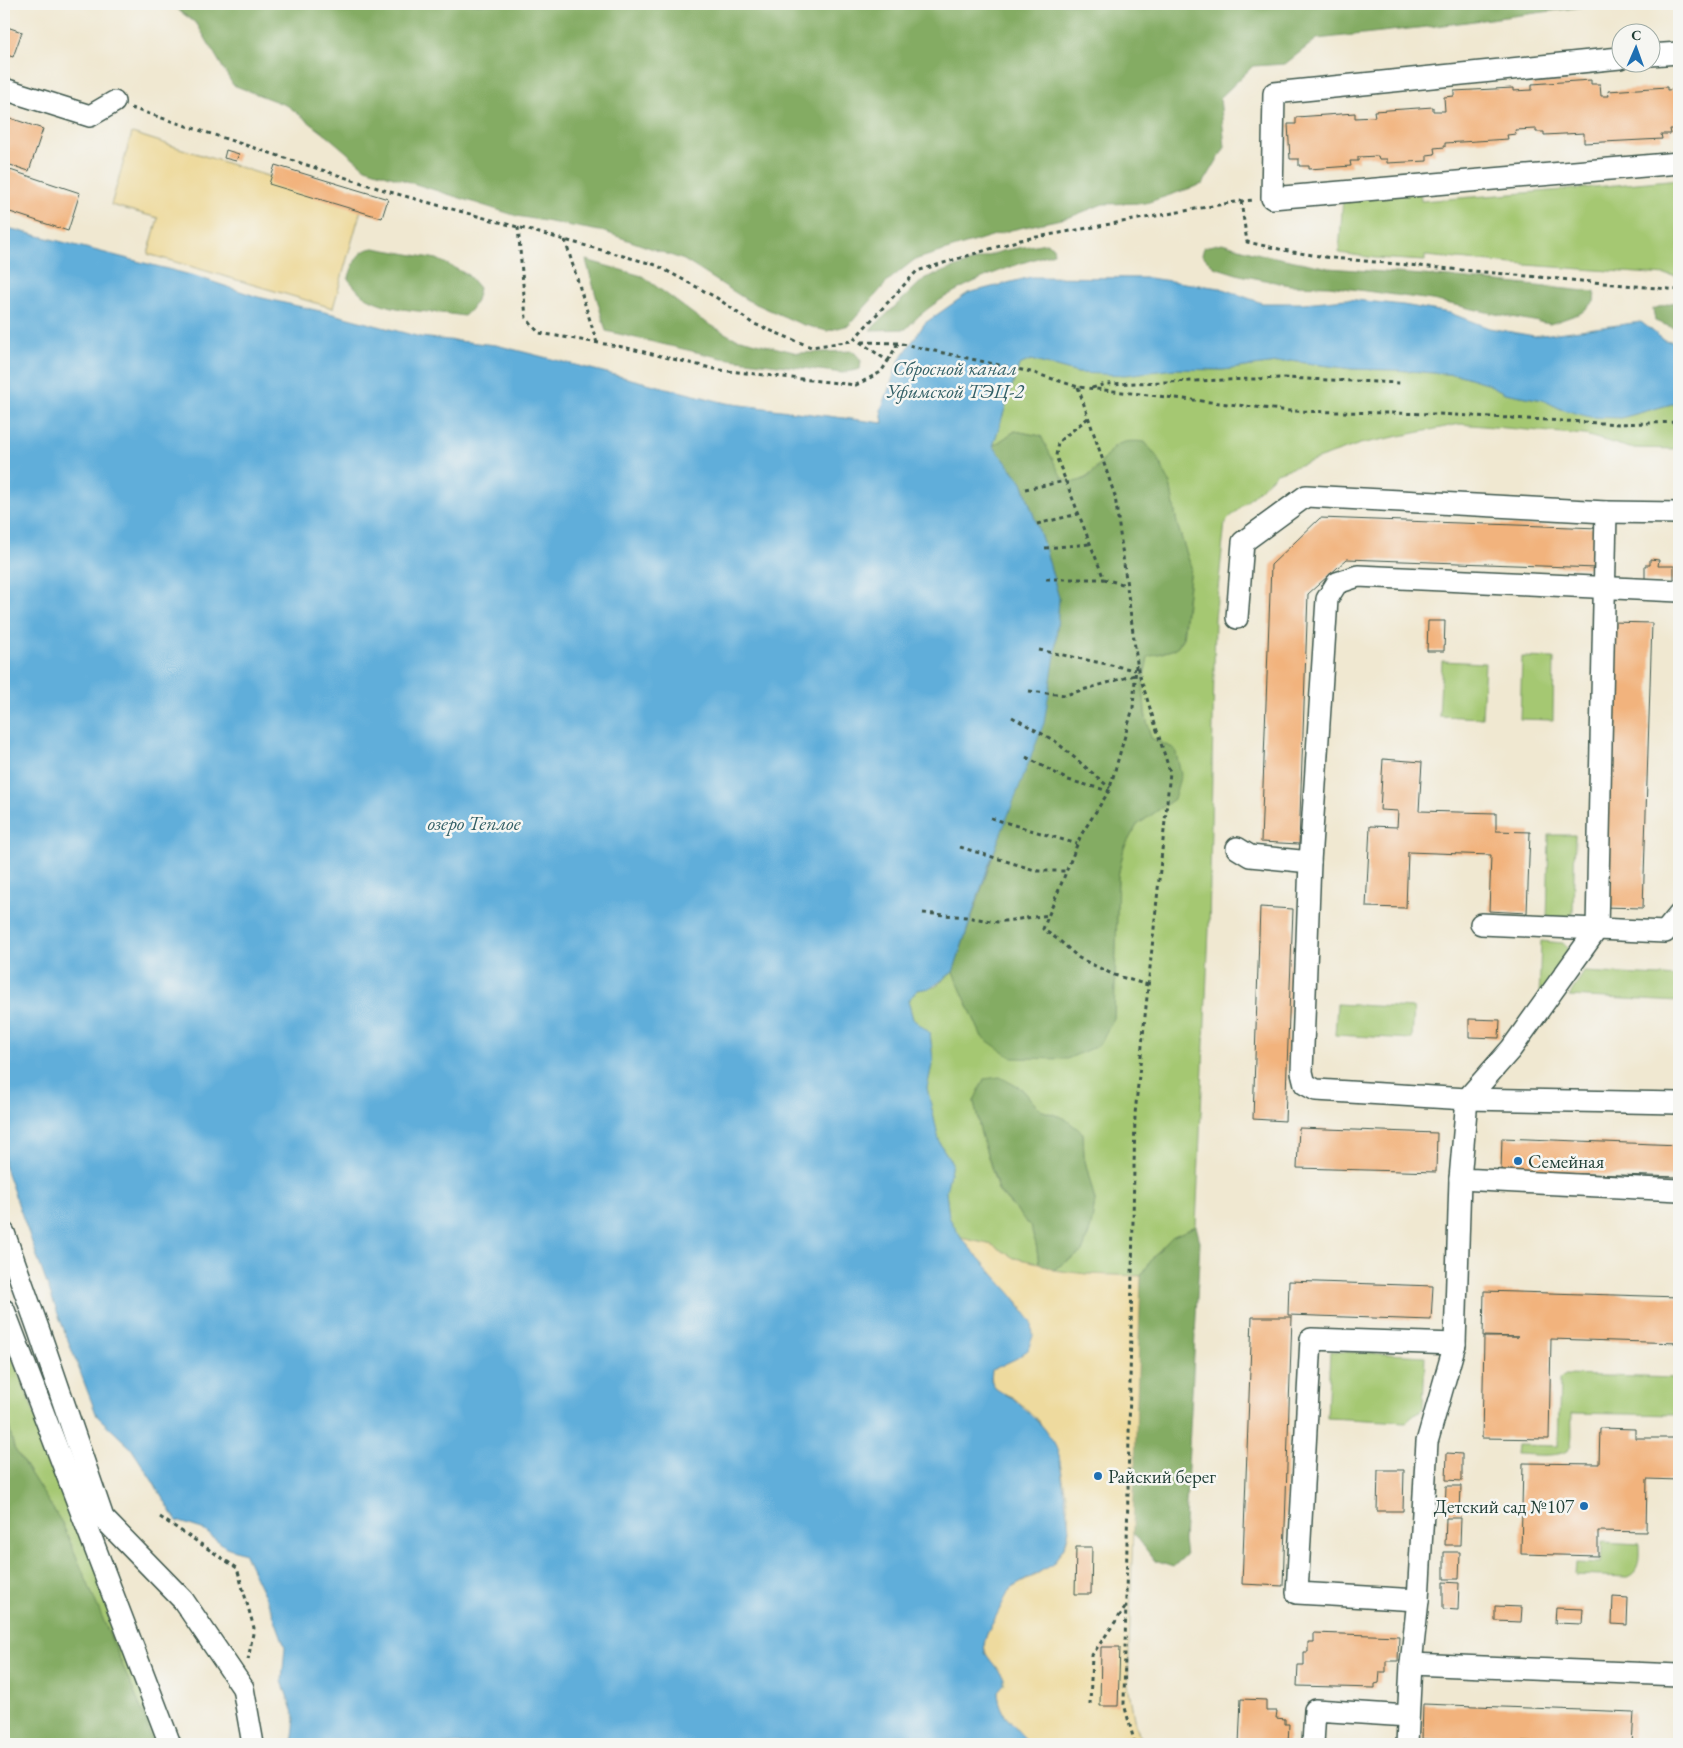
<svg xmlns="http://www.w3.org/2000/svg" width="1683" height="1748" viewBox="0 0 1683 1748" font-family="'EB Garamond',serif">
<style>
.green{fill:#a5c872;stroke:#628253}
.forest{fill:#84ac64;stroke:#52744c}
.sand{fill:#eeda9e;stroke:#868c69}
.water{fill:#60aeda;stroke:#407687}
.building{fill:#f2b37d}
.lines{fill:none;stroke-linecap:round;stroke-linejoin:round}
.minor-casing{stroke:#3e574c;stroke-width:24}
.path{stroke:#3e574c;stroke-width:3;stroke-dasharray:4 4;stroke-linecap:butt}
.minor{stroke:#fff;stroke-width:21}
.poi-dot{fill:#1f6fb2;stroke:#f6f6f2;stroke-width:2}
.labels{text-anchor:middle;stroke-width:5;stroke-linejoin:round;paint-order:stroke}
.poi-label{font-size:19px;fill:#1f3d34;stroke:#f6f6f2;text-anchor:start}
.water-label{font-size:20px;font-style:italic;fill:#325f66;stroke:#f6f6f2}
</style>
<rect width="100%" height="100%" fill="#f6f6f2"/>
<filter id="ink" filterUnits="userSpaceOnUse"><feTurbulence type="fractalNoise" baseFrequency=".02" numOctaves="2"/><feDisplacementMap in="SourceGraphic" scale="10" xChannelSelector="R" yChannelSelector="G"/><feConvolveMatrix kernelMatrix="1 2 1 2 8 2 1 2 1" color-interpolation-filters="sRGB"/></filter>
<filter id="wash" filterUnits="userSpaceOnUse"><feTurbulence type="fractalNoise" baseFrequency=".0096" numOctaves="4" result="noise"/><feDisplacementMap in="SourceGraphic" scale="20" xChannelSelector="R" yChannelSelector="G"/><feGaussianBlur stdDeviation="1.12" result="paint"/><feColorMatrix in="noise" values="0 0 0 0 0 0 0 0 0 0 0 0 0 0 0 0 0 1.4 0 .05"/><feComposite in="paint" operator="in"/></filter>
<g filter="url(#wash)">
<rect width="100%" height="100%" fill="#f0e8d1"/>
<g class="green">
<path d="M1679 179V276L1513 264 1425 256V261L1375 258 1339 253 1343 197 1420 190 1421 201 1563 190Z"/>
<path d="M1031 360 1078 373 1175 369 1223 370 1291 361 1352 369 1396 370 1460 375 1486 383 1505 393 1543 400 1561 409 1621 418 1679 402V449L1630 448 1585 435 1460 424 1360 444 1277 473 1225 522 1215 619 1209 929 1196 1226 1172 1237 1154 1256 1141 1276 1086 1274 1053 1270 1082 1252 1091 1227 1095 1201 1084 1157 1083 1134 1064 1118 1040 1110 1022 1089 984 1079 974 1102 981 1134 998 1191 1030 1226 1036 1244 1039 1263 1014 1258 992 1245 961 1238 949 1217 946 1192 952 1163 940 1144 927 1088 933 1060 930 1033 913 1019 908 1000 917 990 935 987 953 972 982 1037 1114 1018 1118 876 1124 848 1137 825 1174 799 1175 749 1151 738 1145 713 1143 681 1148 657 1175 649 1183 640 1191 567 1177 524 1170 483 1115 445C1105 457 1081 496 1062 477 1055 471 1046 446 1041 436L1015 431 993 446 1019 365Z"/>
<path d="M1522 657 1554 658 1553 720 1520 719Z"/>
<path d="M1442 661 1485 663 1482 718 1439 716Z"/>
<path d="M1549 835H1575L1573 913 1566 924H1547Z"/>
<path d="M1541 941 1563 943 1570 950 1539 999Z"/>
<path d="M1584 972 1679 977V1002L1569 996Z"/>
<path d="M1337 1004 1414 1008 1412 1039 1335 1035Z"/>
<path d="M4 1336 165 1744H152L145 1718 62 1523 14 1448 4 1406Z"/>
<path d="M1330 1351 1425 1356 1423 1408 1406 1422 1327 1418Z"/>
<path d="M1565 1375 1679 1378V1415L1572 1413C1571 1423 1573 1435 1571 1445 1568 1460 1529 1454 1516 1454L1517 1445 1558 1446 1560 1380Z"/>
<path d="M1602 1542 1639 1544C1639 1557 1641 1572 1627 1577L1575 1575 1576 1563 1601 1564Z"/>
</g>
<g class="forest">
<path d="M170 4H1679V6H1590L1436 26 1317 39 1285 64 1253 66 1220 98 1225 147 1203 184 1146 203 1103 204 1070 217 1011 230 914 260 889 280 849 325 827 331 801 324 747 300 684 260 605 232 517 216 365 168 331 139 288 106 233 85 197 24Z"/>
<path d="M1046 243 1053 247 1054 253C1006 267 939 290 906 329L870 330 925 278 1002 251Z"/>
<path d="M1222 243 1260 254 1329 268 1449 277 1595 292 1594 302 1581 313 1550 324 1500 315 1432 300 1329 286 1290 285 1240 275 1214 267 1202 255 1204 247Z"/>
<path d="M374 248 437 259 468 275 479 288C477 300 474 308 464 316 431 310 395 314 364 296 358 292 353 284 348 279 354 264 356 250 374 248Z"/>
<path d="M586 260 642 276 700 319 732 337 798 353 853 351 861 360 860 369 843 373 722 358 606 331Z"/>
<path d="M1679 302V330L1655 321 1653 309 1670 303Z"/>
<path d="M1015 431 1041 436 1062 478 1073 482C1078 481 1084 480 1088 477 1113 457 1105 437 1145 442L1157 457 1170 483 1177 524 1191 567 1182 640 1175 649 1148 657 1143 681 1145 713 1151 738 1175 749 1181 774 1174 799 1137 825 1124 848 1118 876 1114 1018 1099 1045 1067 1059 1012 1058 982 1037 953 972 1008 812 1055 655 1059 598 1045 548 1022 482 993 446Z"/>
<path d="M1000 1077 1022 1089 1040 1110 1064 1118 1083 1133 1084 1157 1095 1201 1091 1227 1082 1252 1053 1270 1039 1263 1036 1244 1030 1226 999 1191 981 1134 974 1101 984 1079Z"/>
<path d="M1196 1226 1200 1242 1184 1541 1186 1555 1173 1567 1155 1561 1136 1536 1132 1533 1141 1276 1154 1256 1172 1237Z"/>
<path d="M4 1406 14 1448 62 1523 145 1718 152 1744H4Z"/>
</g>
<g class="sand">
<path d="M132 133 362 206 333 308 148 254 158 218 111 205Z"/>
<path d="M961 1238 992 1245 1014 1258 1039 1263 1053 1270 1086 1274 1141 1276 1128 1684 1134 1719 1142 1744H1031C1016 1729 998 1713 998 1691 1012 1674 992 1669 986 1653 981 1642 989 1630 994 1621 998 1611 1002 1599 1010 1590 1014 1585 1023 1582 1029 1579 1048 1568 1069 1552 1069 1527 1069 1506 1064 1484 1060 1463 1056 1438 1035 1415 1015 1399 1009 1394 1001 1394 995 1388 991 1382 991 1376 992 1370L1017 1358 1023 1308Z"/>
</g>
<path class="water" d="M4 227 195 276 258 297 333 314 420 337 496 345 726 403 883 423 881 410 899 361 925 323 968 293 1031 277 1149 278 1220 288 1262 303H1303L1346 299 1403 305 1450 313 1489 328 1534 336 1641 322 1664 340 1679 342V402L1621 418 1590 417 1561 409 1543 400 1505 393 1486 383 1460 375 1396 370 1352 369 1291 361 1223 370 1175 369 1125 375 1078 373 1031 360 1019 365 993 446 1022 482 1045 548 1059 598 1055 655 1044 723 988 867 953 972 931 988 917 990 908 1001 913 1019 930 1033 933 1060 927 1088 940 1144 952 1163 946 1192 949 1217 961 1238 1012 1295 1032 1323 1033 1336 1028 1350 1017 1358 992 1370 991 1380 995 1388 1004 1394 1013 1398 1042 1426 1054 1442 1059 1455 1069 1529 1065 1545 1053 1564 1010 1589 987 1634 984 1643 985 1653 1004 1678V1684L998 1691C998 1713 1016 1729 1031 1744H292L295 1719 282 1681 285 1647 272 1611 244 1553 226 1547 202 1529 177 1521 155 1485 131 1448 97 1416 53 1301 4 1165Z"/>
<g id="blocks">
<g class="building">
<path d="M4 26 22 32 13 57 4 54Z"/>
<path d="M1591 80V84H1600L1601 96H1609L1608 91 1667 87V90L1679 89V129H1670L1671 134H1661L1662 139 1584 143V133L1544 135V132H1536V129L1515 130 1516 134 1507 135 1508 139 1445 143V147L1434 148 1435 154 1427 155V161L1387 163V159H1379L1378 156 1358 157V161H1350L1351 166 1309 169V166H1299V159H1290L1288 124H1296V117L1355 113V118L1375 117 1374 111 1433 107V111H1445L1444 97 1454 96V91L1513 88V91L1532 90V84Z"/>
<path d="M4 116 43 129 29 171 4 163Z"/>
<path d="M226 150 239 154 236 161 224 158Z"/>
<path d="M275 165 388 199 382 218 269 184Z"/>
<path d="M4 168 80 193 68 231 4 210Z"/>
<path d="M1320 518 1599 528 1597 568 1347 559 1308 594 1299 844 1261 842 1271 565Z"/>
<path d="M1650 559 1659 560 1658 566H1674V581L1645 580V565H1650Z"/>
<path d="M1428 621H1445L1444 651H1427Z"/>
<path d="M1611 622 1652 623 1643 908 1601 907Z"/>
<path d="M1383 759 1422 762 1419 811 1496 813V831L1530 832 1527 913 1489 911 1491 855 1408 852 1406 908 1366 907 1370 826 1397 827 1398 811 1380 810Z"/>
<path d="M1260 907 1293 909 1285 1121 1253 1119Z"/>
<path d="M1469 1019 1500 1020 1499 1038 1469 1037Z"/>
<path d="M1299 1128 1437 1133 1436 1172 1297 1168Z"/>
<path d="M1502 1138 1679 1145V1177L1501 1171Z"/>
<path d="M1289 1281 1433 1286 1431 1320 1288 1315Z"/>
<path d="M1484 1291 1679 1297V1343L1551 1339 1549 1439 1482 1438 1484 1337H1518L1483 1336Z"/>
<path d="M1252 1317H1292L1283 1586 1242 1584Z"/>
<path d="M1600 1428 1635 1429V1438H1679L1678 1480 1647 1479 1646 1532 1598 1531V1556L1521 1554 1523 1463 1599 1464Z"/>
<path d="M1447 1453 1462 1454V1481L1446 1480Z"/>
<path d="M1378 1470H1404L1403 1511H1377Z"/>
<path d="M1446 1486H1461L1460 1513 1445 1512Z"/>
<path d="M1446 1518H1461L1460 1545H1445Z"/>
<path d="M1076 1547H1092L1091 1594H1075Z"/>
<path d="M1444 1552H1460L1459 1579H1444Z"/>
<path d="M1443 1582 1459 1583 1458 1610 1443 1609Z"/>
<path d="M1613 1597 1628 1598 1627 1625 1612 1624Z"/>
<path d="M1495 1606 1522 1607 1521 1622 1495 1621Z"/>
<path d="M1556 1608 1583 1609 1582 1624 1555 1623Z"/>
<path d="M1314 1633 1399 1636 1398 1661H1386V1672H1380L1379 1683 1375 1684V1688L1297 1686 1298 1665H1304V1652H1308V1642H1314Z"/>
<path d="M1101 1647H1120L1118 1706H1100Z"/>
<path d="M1241 1699 1266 1700V1711H1277L1276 1718 1285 1719V1724H1289L1288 1744H1239Z"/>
<path d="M1423 1704 1634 1712 1632 1744H1581L1422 1739Z"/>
</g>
</g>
</g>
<g filter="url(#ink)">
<use href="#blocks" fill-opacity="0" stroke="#3e574c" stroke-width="1"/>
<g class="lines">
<defs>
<g id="minor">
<path d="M1650 55 1679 53"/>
<path d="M1620 58 1274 93 1272 198 1679 163"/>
<path d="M4 89 90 116 114 102"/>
<path d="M1606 512 1679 513"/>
<path d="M1237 618 1243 542 1306 496 1606 512 1597 929 1511 1049 1467 1099 1316 1090 1305 1084 1302 1072 1310 862"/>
<path d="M1237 848 1250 856 1310 862 1327 599 1337 583 1358 576 1679 591"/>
<path d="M1481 924 1665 932 1679 915"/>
<path d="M1679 1103 1467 1099 1460 1179 1679 1190"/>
<path d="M4 1233 39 1331 103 1518 183 1600 243 1688 253 1744"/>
<path d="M4 1310 170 1744"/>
<path d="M1418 1600 1297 1593 1311 1339 1455 1344"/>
<path d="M1411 1664 1679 1675"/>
<path d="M1313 1744 1315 1710 1408 1716"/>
<path d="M1407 1744 1411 1664 1418 1600 1427 1442 1455 1344 1460 1179"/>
</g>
</defs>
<use href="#minor" class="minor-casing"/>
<g class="path">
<path d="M131 108 390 192 656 265 717 298 752 323 811 347 852 341 917 271 1020 240 1241 201 1254 200"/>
<path d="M1241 201 1247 242 1293 252 1332 258 1679 290"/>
<path d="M518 227 526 318 539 333 623 347 719 370 856 385 881 372 888 361 854 338"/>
<path d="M565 240 597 343"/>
<path d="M862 342 898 343 1031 372 1078 387 1290 411 1437 414 1619 424 1679 422"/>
<path d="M888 361 898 343"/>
<path d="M1078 387 1115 496 1138 670 1170 772 1135 1114 1124 1704 1135 1744"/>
<path d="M1092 388 1106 384 1283 378 1400 383"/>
<path d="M1088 418 1058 442 1056 456 1104 579 1126 585"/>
<path d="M1025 489 1066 481"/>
<path d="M1037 524 1078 514"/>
<path d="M1045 548 1090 544"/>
<path d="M1046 579H1104"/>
<path d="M1039 650 1135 670"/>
<path d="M1136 665 1133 708 1109 791 1081 835 1043 929 1060 941 1079 958 1114 975 1148 985"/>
<path d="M1029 691 1065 695 1135 675"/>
<path d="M1012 717 1055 741 1110 788"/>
<path d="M1026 757 1068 780 1109 791"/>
<path d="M991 818 1077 844"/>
<path d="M960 847 1038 871H1066"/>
<path d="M923 913 966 917 997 922 1049 915"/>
<path d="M160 1517 237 1568 254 1628 248 1660"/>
<path d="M1090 1705 1092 1655 1125 1608"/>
</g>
<use href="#minor" class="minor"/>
</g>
</g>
<g class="poi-dot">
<circle cx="1518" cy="1161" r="5"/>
<circle cx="1098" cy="1476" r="5"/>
<circle cx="1584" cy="1506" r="5"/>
</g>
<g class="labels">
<g class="poi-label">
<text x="1528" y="1168">Семейная</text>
<text x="1108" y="1483">Райский берег</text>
<text x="1574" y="1513" text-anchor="end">Детский сад №107</text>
</g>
<g class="water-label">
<text x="955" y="375">Сбросной канал<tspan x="955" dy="23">Уфимской ТЭЦ-2</tspan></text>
<text x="474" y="830">озеро Теплое</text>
</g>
</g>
<rect width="1683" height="1748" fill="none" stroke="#f6f6f2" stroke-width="20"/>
<g transform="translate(1636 48) rotate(2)"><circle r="24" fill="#f6f6f2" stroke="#a0aca6"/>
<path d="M0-4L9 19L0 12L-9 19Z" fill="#1f6fb2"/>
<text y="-8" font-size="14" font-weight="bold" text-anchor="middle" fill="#1f3d34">С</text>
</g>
</svg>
